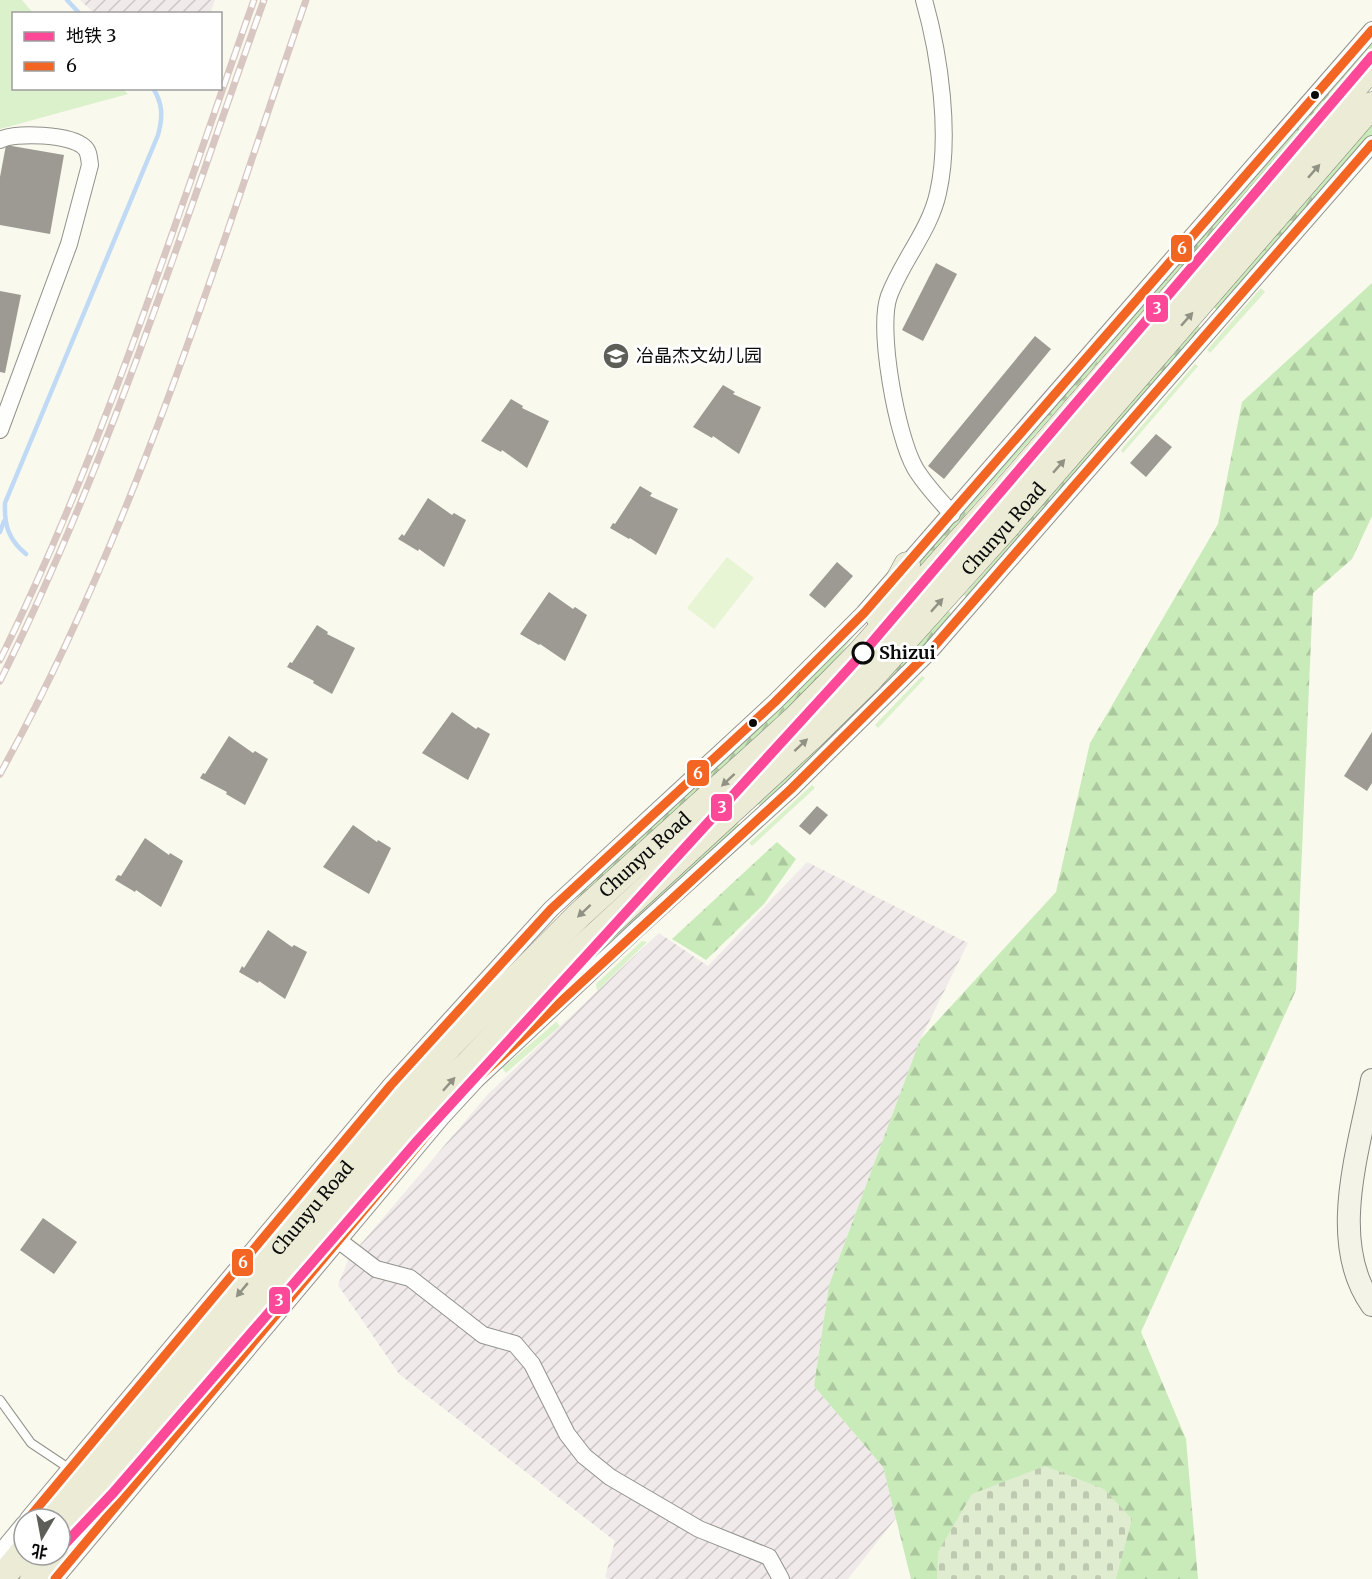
<svg xmlns="http://www.w3.org/2000/svg" width="1372" height="1579" viewBox="0 0 1372 1579" font-family="Merriweather,'Noto Sans SC',serif">
<style>
.industrial{fill:url(#industrial-furrows)}
.grass{fill:#dbf1cb}
.forest{fill:url(#forest-firs)}
.cemetery{fill:url(#cemetery-stones)}
.pitch{fill:#e7f5d5}
.lines{fill:none;stroke-linecap:round;stroke-linejoin:round}
.stream{stroke:#c0daf6;stroke-width:4.5}
.building{fill:#9c9a93}
.lane-casing{stroke:#92928c;stroke-width:10}
.street-casing{stroke:#92928c;stroke-width:18}
.secondary-casing{stroke:#888883;stroke-width:24}
.primary-casing{stroke:#7f7f7a;stroke-width:27}
.lane{stroke:#fefefc;stroke-width:8}
.street{stroke:#fefefc;stroke-width:16}
.secondary{stroke:#f3f4e7;stroke-width:22}
.primary{stroke:#ebebd6;stroke-width:26}
.rail-casing{stroke:#d7c6c1;stroke-width:7}
.rail{stroke:#fff;stroke-width:4.5;stroke-dasharray:14;stroke-linecap:butt}
.bus-1-casing{stroke:#fff;stroke-width:14}
.bus-1{stroke:#f26522;stroke-width:9}
.metro-1-casing{stroke:#fff;stroke-width:15}
.metro-1{stroke:#fe4998;stroke-width:10}
.oneway{fill:#919184}
.bus-dot{fill:#0a0a0a;stroke:#fff;stroke-width:2}
.stop-dot{fill:#fff;stroke:#0a0a0a;stroke-width:3}
.labels{text-anchor:middle;stroke-width:6;stroke-linejoin:round;paint-order:stroke}
.poi-label{font-size:18px;fill:#0a0a0a;stroke:#fff;text-anchor:start}
.street-label{font-size:18px;fill:#0a0a0a;stroke:#fff}
.stop-label{font-size:18px;font-weight:bold;fill:#0a0a0a;stroke:#fff;text-anchor:start}
.line-badge{stroke:#fff;stroke-width:2}
.badge-label{font-size:16px;text-anchor:middle;font-weight:bold;fill:#fff}
</style>
<defs>
<pattern id="industrial-furrows" width="10" height="10" patternUnits="userSpaceOnUse" patternTransform="scale(1.5)"><rect width="10" height="10" fill="#f1eaeb"/><path d="M-1 1l2-2M0 10L10 0M9 11l2-2" fill="none" stroke="#cdc7c8"/></pattern>
<pattern id="forest-firs" width="22" height="20" patternUnits="userSpaceOnUse" patternTransform="scale(1.5)"><rect width="22" height="20" fill="#c9eab9"/><path d="M5 1l3.5 6h-7zM16 11l3.5 6h-7z" fill="#abc79e"/></pattern>
<pattern id="cemetery-stones" width="16" height="16" patternUnits="userSpaceOnUse" patternTransform="scale(1.5)"><rect width="16" height="16" fill="#e0ecd0"/><path d="M2 7V4a2 2 0 0 1 4 0v3zM10 15v-3a2 2 0 0 1 4 0v3z" fill="#bfc9b1"/></pattern>
</defs>
<rect width="100%" height="100%" fill="#f9f9ed"/>
<g class="industrial">
<path d="M80 0H215L210 14 94 13Z"/>
<path d="M807 862 968 943 920 1040 829 1285 814 1386 883 1467 896 1518 848 1579H608L605 1577 615 1541 399 1374 338 1285 349 1258 489 1093 659 933 708 966Z"/>
</g>
<g class="grass">
<path d="M0 0H22L33 13 14 14V88H122L128 94 0 129Z"/>
<path d="M1261 288 1265 292 1210 353 1207 350Z"/>
<path d="M1195 364 1198 366 1123 453 1121 450Z"/>
<path d="M922 676 925 678 878 728 875 725Z"/>
<path d="M812 785 815 788 752 846 749 843Z"/>
<path d="M642 941 647 942 597 991 596 984Z"/>
<path d="M556 1022 560 1026 506 1073 502 1068Z"/>
</g>
<g class="forest">
<path d="M1372 36V48L909 579 924 554Z"/>
<path d="M1372 124V137L1220 313 1214 307Z"/>
<path d="M1372 283V516L1352 559 1313 593 1296 990 1141 1332 1186 1439 1198 1579H911L883 1467 814 1386 829 1285 920 1040 1056 892 1090 743 1218 524 1242 402Z"/>
<path d="M1198 326 1204 331 970 600 964 595Z"/>
<path d="M949 611 953 616 909 664 763 808 758 804 858 709Z"/>
<path d="M858 630 837 658 787 708 581 897 577 898 575 895Z"/>
<path d="M738 823 742 828 535 1019 508 1036 621 927Z"/>
<path d="M777 842 796 859 764 904 706 960 672 939Z"/>
</g>
<path class="cemetery" d="M1045 1466 1104 1489 1132 1519 1116 1579H937L938 1552 972 1494Z"/>
<path class="pitch" d="M727 557 754 578 714 629 687 608Z"/>
<g class="lines">
<g class="stream">
<path d="M67 0 80 14"/>
<path d="M0 532 4 521"/>
<path d="M26 554C9 540 4 526 5 503L158 135C163 117 163 104 153 88"/>
</g>
</g>
<g class="building">
<path d="M6 145 64 155 50 234 0 225V177Z"/>
<path d="M936 263 957 274 923 341 902 330Z"/>
<path d="M0 291 21 295 5 373 0 372Z"/>
<path d="M1035 336 1051 349 944 479 928 466Z"/>
<path d="M723 385 735 392 733 394 761 407 739 454 713 436 712 438 693 427Z"/>
<path d="M511 399 523 406 522 408 549 421 527 468 502 450 501 452 481 441Z"/>
<path d="M1156 434 1172 447 1146 477 1130 463Z"/>
<path d="M640 486 652 493 650 496 678 509 656 555 630 538 629 539 610 528 613 523 615 524Z"/>
<path d="M428 498 452 515 454 513 466 520 444 567 419 549 418 551 398 539 402 534 404 536Z"/>
<path d="M837 562 853 576 825 608 809 595Z"/>
<path d="M549 592 573 609 575 607 587 615 565 661 540 644 539 645 520 634Z"/>
<path d="M317 625 328 632 327 634 355 648 332 694 313 683 314 681 287 667 290 662 292 663Z"/>
<path d="M452 712 476 729 478 727 490 734 468 780 422 753Z"/>
<path d="M1372 732V783L1367 791 1344 776Z"/>
<path d="M229 736 253 753 255 751 268 759 245 805 226 794 227 792 200 778 203 773 205 774Z"/>
<path d="M817 806 828 815 810 835 799 826Z"/>
<path d="M353 825 377 842 378 840 391 848 369 894 323 867Z"/>
<path d="M145 838 169 855 170 853 183 861 161 907 136 890 135 892 115 880 118 875 121 876Z"/>
<path d="M268 930 292 947 294 945 307 952 285 999 259 981 258 983 239 972 242 966 244 968Z"/>
<path d="M43 1218 77 1242 54 1274 20 1250Z"/>
</g>
<g class="lines">
<defs>
<path id="lane" d="M0 1400 31 1443 70 1469"/>
<g id="street">
<path d="M924 0C940 56 951 136 938 193 930 230 902 261 889 296 877 329 897 437 915 468 925 485 939 499 952 514"/>
<path d="M0 140C15 132 71 134 84 147 89 151 89 158 90 165L69 244 0 430"/>
<path d="M338 1240 376 1269 410 1278 483 1335 515 1344 532 1364 567 1434 584 1456 610 1477 699 1529 769 1557 781 1579"/>
<path d="M28 1519 391 1085 551 909 775 702 864 613 1372 30"/>
<path d="M0 1553 24 1524"/>
<path d="M55 1579 441 1118 476 1080 637 929 791 789 931 650 1372 144"/>
</g>
<path id="secondary" d="M1372 1080C1359 1150 1327 1242 1372 1305"/>
<g id="primary">
<path d="M879 617 907 565"/>
<path id="s1" d="M51 1519 451 1044 579 915 794 720 859 654 996 501 1372 67"/>
<path id="s2" d="M60 1547 429 1105 555 973 812 736 868 681 1007 526 1372 105"/>
<path d="M1 1579 24 1551"/>
<path d="M33 1579 53 1555"/>
</g>
</defs>
<use href="#lane" class="lane-casing"/>
<use href="#street" class="street-casing"/>
<use href="#secondary" class="secondary-casing"/>
<use href="#primary" class="primary-casing"/>
<use href="#lane" class="lane"/>
<use href="#street" class="street"/>
<use href="#secondary" class="secondary"/>
<use href="#primary" class="primary"/>
<defs>
<g id="rail">
<path d="M0 660C104 448 175 222 254 0"/>
<path d="M0 681C109 463 182 229 264 0"/>
<path d="M0 774C134 532 216 261 306 0"/>
</g>
</defs>
<use href="#rail" class="rail-casing"/>
<use href="#rail" class="rail"/>
<defs>
<g id="bus-1">
<path d="M28 1519 391 1085 551 909 775 702 864 613 1372 30"/>
<path d="M55 1579 441 1118 476 1080 791 789 931 650 1372 144"/>
</g>
</defs>
<use href="#bus-1" class="bus-1-casing"/>
<use href="#bus-1" class="bus-1"/>
<defs>
<path id="metro-1" d="M60 1549 113 1493 418 1140 863 653 1372 56"/>
</defs>
<use href="#metro-1" class="metro-1-casing"/>
<use href="#metro-1" class="metro-1"/>
</g>
<defs><path id="oneway-solid" d="M-6-.8H1V-3.2L6.5 0L1 3.2V.8H-6Z" transform="scale(1.5)"/></defs>
<g class="oneway">
<use href="#oneway-solid" transform="translate(1314 171) rotate(-49)"/>
<use href="#oneway-solid" transform="translate(1187 319) rotate(-49)"/>
<use href="#oneway-solid" transform="translate(1059 466) rotate(-49)"/>
<use href="#oneway-solid" transform="translate(937 605) rotate(-48)"/>
<use href="#oneway-solid" transform="translate(801 745) rotate(-43)"/>
<use href="#oneway-solid" transform="translate(728 780) rotate(137)"/>
<use href="#oneway-solid" transform="translate(584 911) rotate(137)"/>
<use href="#oneway-solid" transform="translate(449 1084) rotate(-48)"/>
<use href="#oneway-solid" transform="translate(242 1290) rotate(130)"/>
</g>
<defs>
<symbol id="school-disc" viewBox="-11 -11 22 22"><circle r="9.5" fill="#5e5e59" stroke="#fff"/><path d="M0-5L7-2L0 1L-7-2ZM-4 1L0 2.5L4 1V4Q0 6-4 4Z" fill="#fff"/></symbol>
</defs>
<g fill-rule="evenodd">
<use href="#school-disc" x="601" y="341" width="30" height="30"/>
</g>
<g class="bus-dot">
<circle cx="1315" cy="95" r="5"/>
<circle cx="753" cy="723" r="5"/>
</g>
<circle class="stop-dot" cx="863" cy="653" r="10"/>
<g class="labels">
<g class="poi-label">
<text x="636" y="362">冶晶杰文幼儿园</text>
</g>
<g class="street-label">
<text dy="6" stroke="none"><textPath href="#s2" startOffset="1390">Chunyu Road</textPath></text>
<text dy="6" stroke="none"><textPath href="#s1" startOffset="892">Chunyu Road</textPath></text>
<text dy="6" stroke="none"><textPath href="#s1" startOffset="406">Chunyu Road</textPath></text>
</g>
<g class="stop-label">
<text x="879" y="659">Shizui</text>
</g>
</g>
<g class="line-badge">
<rect x="1170" y="234" width="23" height="29" rx="6" fill="#f26522"/>
<rect x="1145" y="294" width="24" height="29" rx="6" fill="#fe4998"/>
<rect x="686" y="759" width="24" height="28" rx="6" fill="#f26522"/>
<rect x="710" y="793" width="23" height="29" rx="6" fill="#fe4998"/>
<rect x="231" y="1248" width="23" height="29" rx="6" fill="#f26522"/>
<rect x="268" y="1286" width="23" height="29" rx="6" fill="#fe4998"/>
</g>
<g class="badge-label">
<text x="1182" y="254">6</text>
<text x="1157" y="314">3</text>
<text x="698" y="779">6</text>
<text x="722" y="813">3</text>
<text x="243" y="1268">6</text>
<text x="279" y="1306">3</text>
</g>
<rect x="12" y="12" width="210" height="78" fill="#ffffff" stroke="#9d9d9d" stroke-width="1.5"/>
<rect x="24" y="32" width="30" height="9" fill="#fe4998" stroke="#9d9d9d" stroke-width="1.5"/>
<text x="66" y="42" font-size="18" fill="#0a0a0a">地铁 3</text>
<rect x="24" y="62" width="30" height="9" fill="#f26522" stroke="#9d9d9d" stroke-width="1.5"/>
<text x="66" y="72" font-size="18" fill="#0a0a0a">6</text>
<g transform="translate(42 1537) rotate(190)"><circle r="28" fill="#ffffff" stroke="#9d9d9d" stroke-width="1.5"/>
<path d="M0-4.5L10 22L0 15L-10 22Z" fill="#5e5e59"/>
<text y="-9" font-size="16" font-weight="bold" text-anchor="middle" fill="#0a0a0a">北</text>
</g>
</svg>
